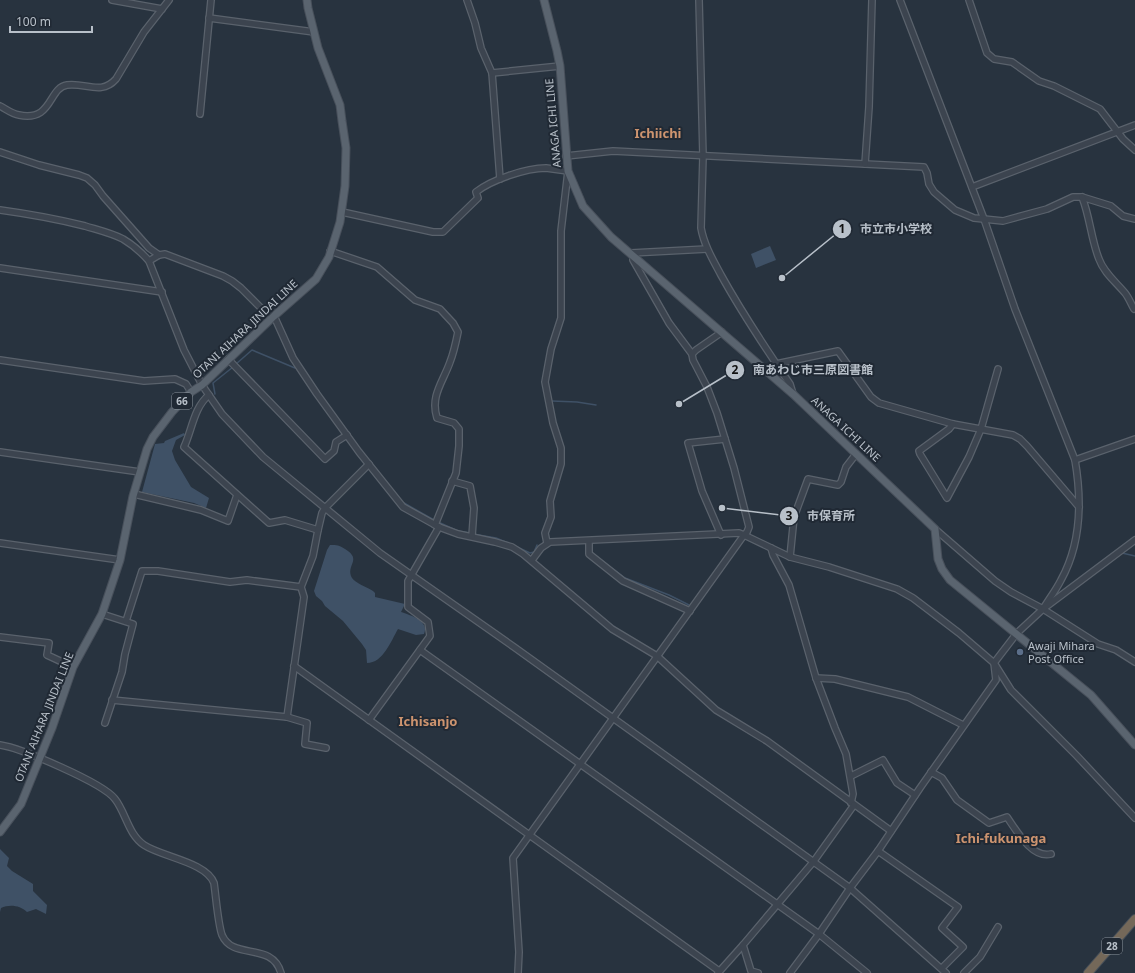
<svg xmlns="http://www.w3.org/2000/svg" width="1135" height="973" viewBox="0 0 1135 973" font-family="'Noto Sans','Noto Sans JP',sans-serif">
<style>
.water{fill:#3f5166}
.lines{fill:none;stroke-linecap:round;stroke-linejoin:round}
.stream{stroke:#3f5166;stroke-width:1.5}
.minor-casing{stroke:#5a626c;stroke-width:8}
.major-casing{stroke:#48505b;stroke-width:9}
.highway-casing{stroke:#464f59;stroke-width:10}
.minor{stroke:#3c444f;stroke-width:5.5}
.major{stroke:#5a646f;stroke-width:7}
.highway{stroke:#746859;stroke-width:8}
.service-dot{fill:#5c6f8a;stroke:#202934;stroke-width:1.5}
.labels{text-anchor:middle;stroke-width:4;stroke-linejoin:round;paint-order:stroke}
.shield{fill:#202934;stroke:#8a939c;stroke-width:1}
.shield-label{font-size:10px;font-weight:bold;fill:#b8c0c9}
.street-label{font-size:11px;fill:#b8c0c9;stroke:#202934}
.poi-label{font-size:11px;fill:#b8c0c9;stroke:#202934;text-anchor:start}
.quarter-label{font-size:13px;font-weight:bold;fill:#cd946f;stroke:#202934}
.leader{fill:none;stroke:#b8c0c9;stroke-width:1.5}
.callout-dot{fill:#b8c0c9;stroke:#202934;stroke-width:1.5}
.mark-label{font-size:12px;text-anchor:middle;font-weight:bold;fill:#111}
.callout-label{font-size:12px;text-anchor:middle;font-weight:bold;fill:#b8c0c9;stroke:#202934;stroke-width:4;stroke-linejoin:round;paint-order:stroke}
</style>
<rect width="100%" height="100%" fill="#28333f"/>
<g class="water">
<path d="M770 246 776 260 756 268 751 254Z"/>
<path d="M184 433 185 435 176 440 172 451 175 460 191 487 209 498 206 508 194 503 142 492 155 444 164 443 165 441Z"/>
<path d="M330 545C337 545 339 545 345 549 363 560 345 565 352 578 355 583 367 587 373 591L375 593V597L405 604 401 612C410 615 430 621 424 634L416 635 398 629C391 641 383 663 367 663L366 650 362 644 343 621 325 606 322 601 316 596 314 591 327 550Z"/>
<path d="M0 849 9 858 7 866 12 871 33 884V891L47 905 46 914 36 909 27 912C20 905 9 904 1 908L0 912Z"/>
</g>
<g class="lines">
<g class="stream">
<path d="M236 364 252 350 295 368"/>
<path d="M215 394 213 383 233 367"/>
<path d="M552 401 577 402 596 405"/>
<path d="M404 503 434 520"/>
<path d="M438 522 458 531 470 533"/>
<path d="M473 534 496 538 508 543"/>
<path d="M517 547 530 553 534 552 537 545"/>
<path d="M592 553 625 578 669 595 689 605"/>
<path d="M1122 553 1135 556"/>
</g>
<defs>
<g id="minor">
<path d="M112 0 162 9"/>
<path d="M467 0 475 23 481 48 492 73 500 179"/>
<path d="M699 0 703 156 701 228C704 245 713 260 721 275 742 313 766 349 790 384L793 394"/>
<path d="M900 0 984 219 1015 309 1075 460C1082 501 1081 544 1061 580 1056 590 1049 599 1043 609"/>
<path d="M969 0 987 53 994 59 1012 62 1039 81 1054 86 1100 109 1123 139 1135 150"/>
<path d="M209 18 314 32"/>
<path d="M492 73 560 66"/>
<path d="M0 106C6 109 12 114 19 115 53 122 48 88 67 85 85 82 101 96 116 79L144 32 169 0"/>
<path d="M200 114 211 0"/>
<path d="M0 152 39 165 79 175 87 178 95 185 103 196 149 248 159 255"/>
<path d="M566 156 613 151 924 167 927 173 929 184 934 192 955 210 974 218 1003 221 1047 209 1073 197H1082L1111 206 1123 216 1135 219"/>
<path d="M865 164 869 107 872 0"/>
<path d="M972 187 1135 125"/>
<path d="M1082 197C1090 217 1091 239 1099 259 1104 273 1116 282 1125 293 1129 298 1131 304 1134 309"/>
<path d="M0 210C29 214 57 219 85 226 98 230 111 233 123 239 133 245 142 253 149 261L184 350 202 385 222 414 263 457 380 553 514 647 850 888 946 973"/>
<path d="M342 212 433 232H443L478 198 476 192C491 180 526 168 546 168 553 169 561 170 568 171L561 231V318L551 349 545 382 553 423 561 448V464L550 501 551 517 545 533 547 543"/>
<path d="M330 251 377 267 415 300 440 309 453 323 458 332C456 342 454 352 450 362 443 382 430 396 437 418L454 423 459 429V446L456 473 435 525"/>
<path d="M631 253 707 249"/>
<path d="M633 255V260L669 323 692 354"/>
<path d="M149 261 159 255 165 254 223 276 232 281 241 288 261 308 274 316 293 358 317 394 359 452 403 507 439 527 458 534 495 542 512 547 523 554 612 629 657 656 716 710 767 741 891 831"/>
<path d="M0 268 162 292"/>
<path d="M228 359 325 459 334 451 336 442 347 435"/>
<path d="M0 360 144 381 175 379 186 384 191 392"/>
<path d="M776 364 838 351 871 397 879 403 953 424 1013 435 1020 439 1027 446 1079 507"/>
<path d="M209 395C194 407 192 430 184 447L269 523 285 520 318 530 322 513 325 508 369 464"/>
<path d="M953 424 949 429 919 451 920 454 947 498 969 457 981 429 998 369"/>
<path d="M0 452 140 472"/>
<path d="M1075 460 1135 439"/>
<path d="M452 481 470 486 474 508 472 536"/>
<path d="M134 494 201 510 228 521 237 495"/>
<path d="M935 529 995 581 1011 592 1043 609 1098 644 1116 650 1135 662"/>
<path d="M721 535 702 491 688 443 725 439"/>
<path d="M589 541V554L623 581 690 611"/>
<path d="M0 543 120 560"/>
<path d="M771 548 773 555 789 585 816 678 835 728 846 754 853 794 851 803"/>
<path d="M790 557 794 517 808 479 838 485 841 482 846 467 856 454"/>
<path d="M532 560 541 548 550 542 739 533 744 535 790 557 829 567 897 589 913 598 959 633 994 663 1011 690 1077 756 1135 818"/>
<path d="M102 614 133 624 125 654 122 672 105 723"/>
<path d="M126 621 142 571H158L230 582 247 580 301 587"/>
<path d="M0 637 49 643 47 655 73 667"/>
<path d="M420 650 819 934 867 973"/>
<path d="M294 666 719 971"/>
<path d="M816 678 835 679 908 697 963 725"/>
<path d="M112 700 287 717 307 723 305 744 326 748"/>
<path d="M287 717 304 597 301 587 313 556 318 530"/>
<path d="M369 720 430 636 428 622 408 607V581L439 527"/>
<path d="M0 745C21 748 103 783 115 799 126 813 128 834 144 845 162 857 206 862 214 883 216 897 218 924 222 935 233 961 272 941 281 973"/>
<path d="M931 772 942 778 957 800 989 823 1007 817C1016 830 1032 859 1051 854"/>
<path d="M851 776 883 760 897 783 915 795"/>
<path d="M878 851 958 907 942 928 963 947 942 968"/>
<path d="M518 973 519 952 513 858 744 535 747 532 749 527 734 468 717 413 707 387 693 360 692 354 696 350 722 332"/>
<path d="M718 973 743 945"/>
<path d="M758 973 751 971 743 945 814 861 854 805"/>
<path d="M790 973 819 934 850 888 878 851 920 788 996 680 994 663 1017 633 1043 609 1135 540"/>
<path d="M964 973 980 957 998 927"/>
</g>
<g id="major">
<path d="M544 0 557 51 560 66 568 171 583 206 611 237 793 394 935 529 938 559 942 569 950 580 1091 695 1135 745"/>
<path d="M0 832 21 804 52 728 73 667 102 614 120 560 133 496 147 449 153 437 172 412 191 392 202 385 274 316 316 279 329 257 340 222 345 186 346 148 342 121 340 105 318 48 308 8 307 0"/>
</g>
<path id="highway" d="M1088 973 1135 919"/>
</defs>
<use href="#minor" class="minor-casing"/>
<use href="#major" class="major-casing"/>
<use href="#highway" class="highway-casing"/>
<use href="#minor" class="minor"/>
<use href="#major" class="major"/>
<use href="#highway" class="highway"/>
</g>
<circle class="service-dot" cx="1020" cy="652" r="4"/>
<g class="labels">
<g class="shield">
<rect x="172" y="393" width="20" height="16" rx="3"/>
<rect x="1102" y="938" width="20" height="16" rx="3"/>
</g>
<g class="shield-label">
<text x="182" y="405">66</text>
<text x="1112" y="950">28</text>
</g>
<g class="street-label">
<text transform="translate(553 123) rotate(-95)" y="4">ANAGA ICHI LINE</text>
<text transform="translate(245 329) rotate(-43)" y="4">OTANI AIHARA JINDAI LINE</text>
<text transform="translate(846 429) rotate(43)" y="4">ANAGA ICHI LINE</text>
<text transform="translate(44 717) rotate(-68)" y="4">OTANI AIHARA JINDAI LINE</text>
</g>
<g class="poi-label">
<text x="1028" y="650">Awaji Mihara<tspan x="1028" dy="13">Post Office</tspan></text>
</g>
<g class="quarter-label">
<text x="658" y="138">Ichiichi</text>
<text x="428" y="726">Ichisanjo</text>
<text x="1001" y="843">Ichi-fukunaga</text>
</g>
</g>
<path class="leader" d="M782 278L842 229M679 404L735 370M722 508L789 516"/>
<g class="callout-dot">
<circle cx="782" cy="278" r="4"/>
<circle cx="679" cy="404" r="4"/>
<circle cx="722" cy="508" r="4"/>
<circle cx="842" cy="229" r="10"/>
<circle cx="735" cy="370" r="10"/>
<circle cx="789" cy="516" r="10"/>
</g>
<g class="mark-label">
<text x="842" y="233">1</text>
<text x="735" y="374">2</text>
<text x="789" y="520">3</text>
</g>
<g class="callout-label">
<text x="896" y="233">市立市小学校</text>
<text x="813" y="374">南あわじ市三原図書館</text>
<text x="831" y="520">市保育所</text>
</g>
<path d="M10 26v6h82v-6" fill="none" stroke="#b8c0c9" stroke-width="2"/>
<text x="16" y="26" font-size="12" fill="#b8c0c9" stroke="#202934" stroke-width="3" paint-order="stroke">100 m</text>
</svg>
